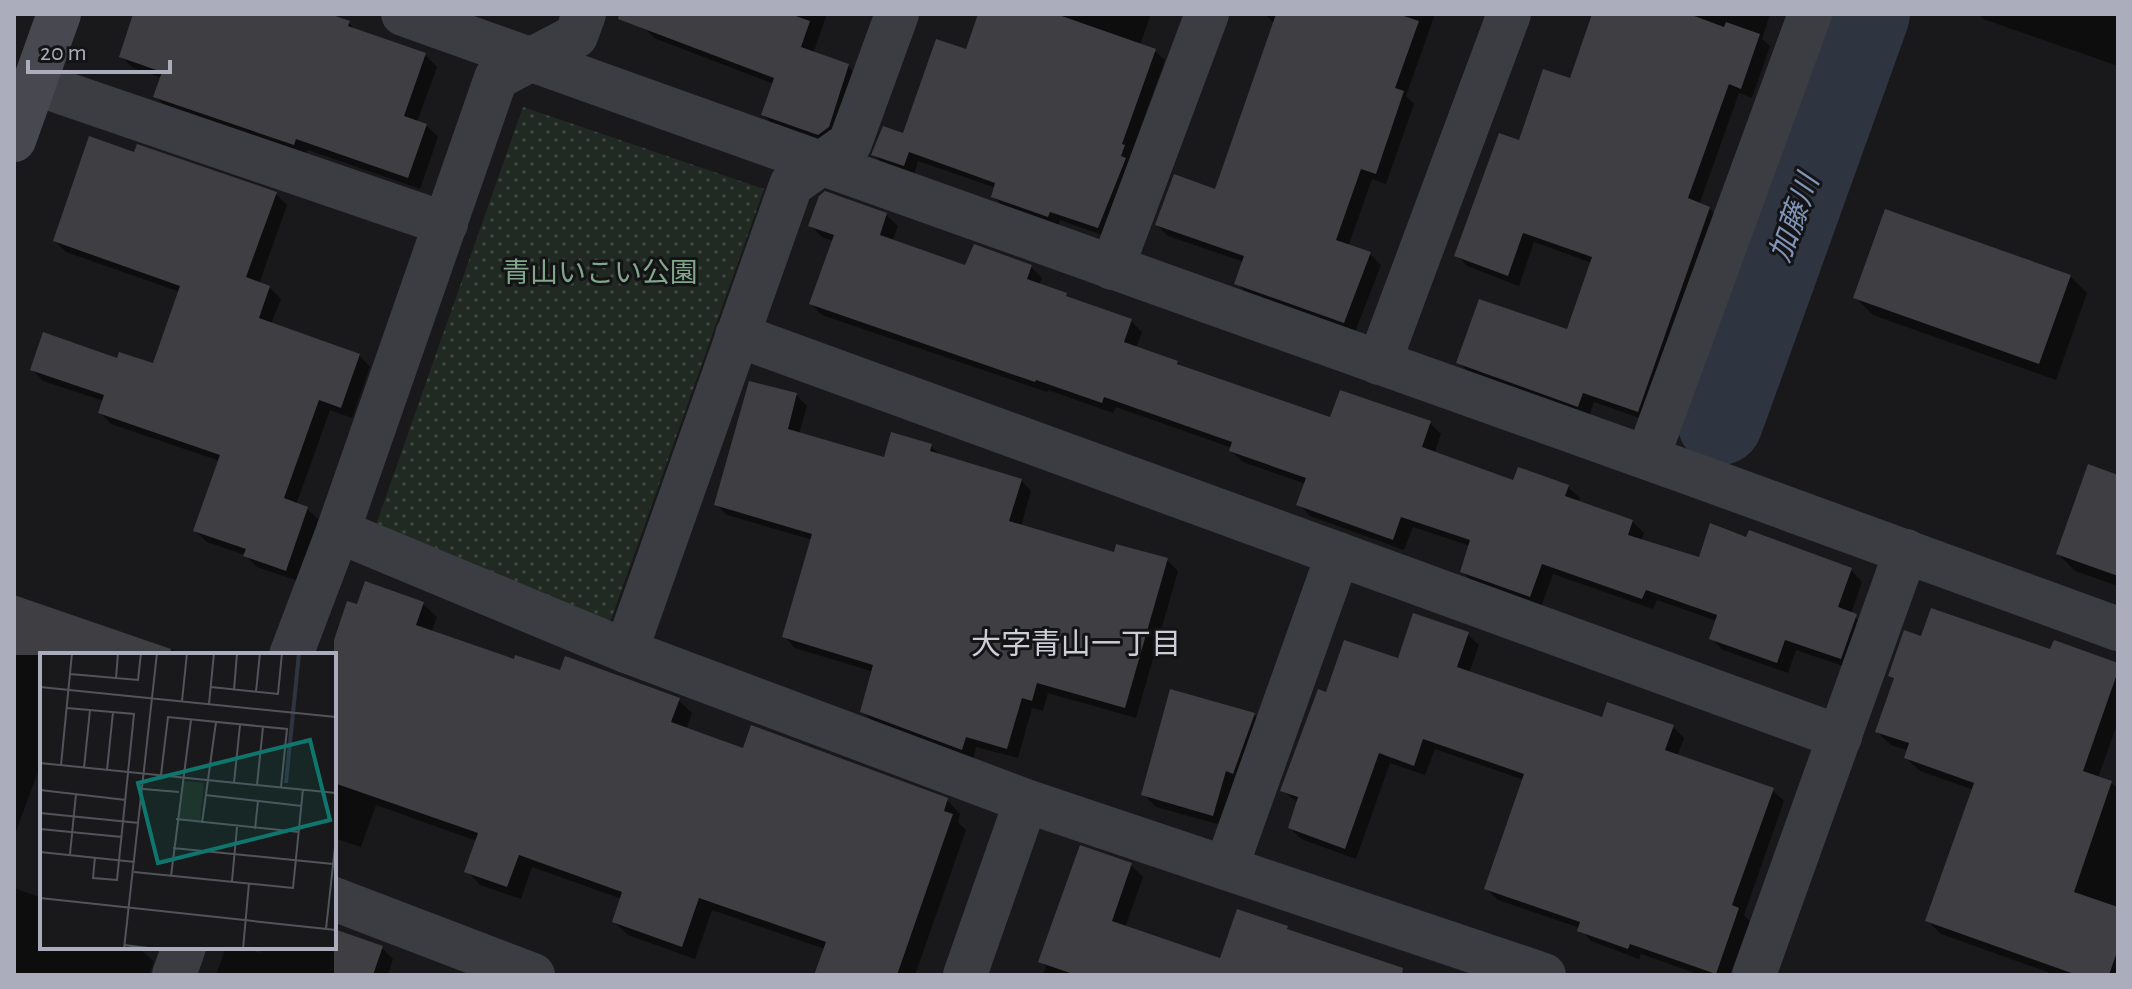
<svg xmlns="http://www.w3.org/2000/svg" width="2132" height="989" viewBox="0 0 2132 989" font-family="'Alegreya Sans','Noto Sans JP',sans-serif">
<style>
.green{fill:url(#green-dots)}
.shadow{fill:#0007}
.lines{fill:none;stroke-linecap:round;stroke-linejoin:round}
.river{stroke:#2e3541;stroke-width:86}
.building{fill:#3f3e43}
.street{stroke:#3c3c43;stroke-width:44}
.secondary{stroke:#484851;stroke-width:44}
.labels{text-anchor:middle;stroke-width:6;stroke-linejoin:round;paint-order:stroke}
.park-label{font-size:28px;fill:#81a88a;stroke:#141416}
.water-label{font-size:30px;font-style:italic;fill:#8094b8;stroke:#141416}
.neighbourhood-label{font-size:30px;fill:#cccdd7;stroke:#141416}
.inset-river{fill:none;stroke:#2e3541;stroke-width:4}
.inset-road{fill:none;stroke:#53545b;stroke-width:2}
.view{fill:#0f766e;fill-opacity:0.15;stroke:#0f766e;stroke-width:4}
.inset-edge{fill:none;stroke:#abadbc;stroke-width:4}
</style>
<defs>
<pattern id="green-dots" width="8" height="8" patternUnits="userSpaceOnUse" patternTransform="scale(2)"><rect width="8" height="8" fill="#202a23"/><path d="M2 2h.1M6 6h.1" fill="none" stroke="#3e4641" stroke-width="1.8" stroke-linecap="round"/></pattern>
</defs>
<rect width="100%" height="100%" fill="#19191b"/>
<path class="green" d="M523 107 764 189 607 631 372 536Z"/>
<g class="shadow">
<path d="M134 14H323L349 23 358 32 425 55 437 67 417 122 426 125 438 137 420 189 308 150 305 156 168 109 156 97 162 78 133 68 121 56Z"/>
<path d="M647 14H827L813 54 848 66 859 77 830 146 775 126 763 115 774 84 654 38 643 26Z"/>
<path d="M981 14H1151L1140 45 1155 51 1165 60 1131 154 1108 237 1060 220 1058 226 1003 206 993 196 996 188 918 161 914 175 883 164 874 154 904 135 967 52Z"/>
<path d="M1265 14H1435L1406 96 1414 104 1386 184 1372 179 1348 247 1370 254 1381 265 1355 332 1247 294 1237 283 1244 262 1168 236 1157 225 1217 191 1274 24Z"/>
<path d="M1594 14H1770L1762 39 1770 46 1752 98 1739 93 1699 205 1709 208 1719 219 1648 421 1594 402 1589 416 1469 373 1459 362 1568 332 1592 263 1534 242 1519 286 1467 266 1457 255 1520 142 1571 81Z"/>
<path d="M1978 14H2118V66L1983 19Z"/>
<path d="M135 155 276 194 287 205 259 284 269 287 281 299 271 324 359 355 370 367 352 418 330 410 296 505 307 509 319 520 298 581 257 567 245 555 207 542 195 531 220 461 111 424 100 412 104 401 43 381 32 369 118 360 154 366 180 292 66 252 55 241Z"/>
<path d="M826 194 886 215 898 226 892 242 966 268 1030 266 1042 278 1039 285 1066 295 1071 300 1131 321 1142 332 1136 348 1177 362 1183 368 1331 420 1430 423 1441 434 1434 454 1515 482 1568 487 1580 498 1578 503 1632 521 1644 533 1641 541 1701 559 1747 539 1851 570 1862 582 1851 614 1867 627 1852 669 1796 650 1788 673 1723 650 1711 638 1717 621 1657 600 1653 609 1553 574 1541 607 1473 583 1462 571 1470 546 1413 527 1404 550 1310 516 1299 504 1306 484 1243 462 1231 451 1232 448 1116 407 1113 413 1048 390 1047 392 822 315 811 304 834 241 822 237 810 225Z"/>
<path d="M2070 276 2087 293 2056 380 1873 315 1856 298Z"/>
<path d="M796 395 807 406 799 434 885 459 931 446 941 456 1021 480 1031 491 1021 527 1116 554 1167 560 1178 571 1136 718 1048 693 1043 711 1032 708 1018 758 976 747 973 760 873 722 862 711 874 672 795 648 785 637 813 540 727 515 716 504Z"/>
<path d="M2118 477V586L2075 571 2058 554Z"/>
<path d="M14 597 188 655H42V767L40 766 14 837Z"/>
<path d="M423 604 437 617 431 633 515 662 678 700 692 713 686 730 745 750 947 800 960 814 958 822 966 830 915 975H816L825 949 712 910 695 959 628 935 614 922 622 899 532 867 521 899 480 885 467 871 477 841 376 805 361 847 334 838V655L358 607Z"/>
<path d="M1467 634 1479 645 1469 673 1603 720 1673 727 1684 738 1677 757 1772 790 1784 801 1744 915 1750 921 1730 975H1701L1641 954 1639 959 1591 941 1580 928 1498 900 1486 888 1524 780 1435 749 1425 775 1390 763 1356 859 1301 839 1290 828 1298 803 1282 790 1327 695 1399 661Z"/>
<path d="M1922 638 2052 652 2118 665V722L2098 778 2111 783 2118 788V975H2056L1941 934 1928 921 1974 790 1920 771 1906 758 1909 751 1891 745 1877 732 1895 680 1890 675Z"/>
<path d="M1254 715 1266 727 1225 826 1156 807 1144 795Z"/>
<path d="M1131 865 1143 877 1125 928 1221 960 1287 928 1291 933 1397 975H1043L1046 966 1041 961Z"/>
<path d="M14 888 42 898V947H137L154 961 149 975H14Z"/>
<path d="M334 931 382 948 393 959 388 975H288L282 973 281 975H216L226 947H242L260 953 262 947H334Z"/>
</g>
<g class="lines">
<path class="river" d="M1720 422 1867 14"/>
</g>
<g class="building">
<path d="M133 14H329L350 21 348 26 426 53 404 116 427 124 408 178 296 139 294 145 153 97 162 72 119 57Z"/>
<path d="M619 14H790L810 21 801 47 849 64 829 127 818 135 761 115 774 78 618 19Z"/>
<path d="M978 14H1056L1156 49 1122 144 1125 145 1121 156 1126 158 1098 228 1050 212 1048 217 991 197 995 183 909 152 904 166 871 155 883 126 903 133 936 39 966 49Z"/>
<path d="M1276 14H1398L1419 21 1395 88 1404 91 1376 174 1361 169 1336 240 1371 252 1344 323 1234 284 1244 256 1155 225 1174 174 1215 189Z"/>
<path d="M1592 14H1689L1724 27 1726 22 1760 34 1741 89 1729 84 1688 198 1710 207 1638 412 1583 393 1578 407 1456 363 1479 299 1567 329 1592 257 1523 233 1508 276 1454 256 1499 133 1519 140 1543 69 1570 78Z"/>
<path d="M89 136 134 152 137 144 277 192 246 277 270 286 259 318 360 354 341 408 319 400 284 498 308 507 286 571 243 556 246 549 193 531 220 455 98 413 104 395 30 370 43 332 117 358 119 352 153 363 180 286 53 241Z"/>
<path d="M825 191 887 213 880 235 965 265 974 244 1032 265 1027 279 1067 293 1066 296 1132 319 1124 342 1178 361 1177 364 1330 417 1340 390 1431 421 1422 447 1513 480 1518 467 1569 485 1565 496 1633 520 1628 535 1699 557 1710 523 1746 537 1749 530 1852 568 1838 607 1857 614 1841 659 1785 640 1777 663 1709 639 1717 615 1646 590 1642 599 1542 564 1530 597 1460 572 1470 540 1401 517 1393 540 1296 505 1306 478 1229 451 1232 442 1104 397 1102 403 1036 380 1035 382 809 304 834 235 808 226 819 196Z"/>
<path d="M1885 209 2071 275 2039 364 1853 298Z"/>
<path d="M749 381 797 393 788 429 884 457 891 432 932 444 930 451 1022 479 1009 521 1114 552 1116 544 1168 558 1125 708 1037 683 1032 701 1022 698 1007 749 966 737 962 750 860 712 873 665 782 637 812 534 714 505Z"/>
<path d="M2088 464 2118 475V576L2056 554Z"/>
<path d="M365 581 424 602 416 625 514 659 515 655 560 670 565 656 680 698 671 722 743 748 751 725 948 798 944 811 953 814 897 975H814L826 942 699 898 682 947 612 922 622 892 519 855 507 887 464 872 478 833 334 783V640L347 601 357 604Z"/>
<path d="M14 595 171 649 170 655H14Z"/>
<path d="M1931 608 2050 649 2054 640 2118 663V671L2083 771 2112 781 2074 892 2118 907V949L2109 975H2077L1925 921 1974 783 1904 758 1909 743 1875 732 1894 678 1888 676 1904 630 1921 636Z"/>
<path d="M1413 613 1469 632 1457 667 1602 717 1607 702 1674 725 1665 750 1774 788 1732 905 1739 908 1716 974 1630 944 1628 949 1577 931 1580 922 1484 889 1524 774 1423 739 1414 766 1379 753 1345 849 1288 828 1298 797 1280 791 1318 689 1326 692 1344 640 1398 658Z"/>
<path d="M1170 689 1255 713 1233 774 1226 771 1213 816 1141 795Z"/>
<path d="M1080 845 1132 863 1112 921 1220 958 1237 909 1288 926 1287 929 1403 968 1402 975H1076L1038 962Z"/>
<path d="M334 929 383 946 373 975H334Z"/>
</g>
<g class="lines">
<g class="street">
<path d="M403 14C974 219 1548 419 2118 629"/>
<path d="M34 83 446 224"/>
<path d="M1112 268 1207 14"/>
<path d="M737 335 1840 737"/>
<path d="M1379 363 1509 14"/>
<path d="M1648 456 1810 14"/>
<path d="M338 531 626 651 1026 801 1544 975"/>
<path d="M626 651 791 185 850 143 897 14"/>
<path d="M291 655 338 531 496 78 576 36 584 14"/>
<path d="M1226 868 1338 554"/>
<path d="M334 899 533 975"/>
<path d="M174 975 184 947"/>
<path d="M965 975 1026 801"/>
<path d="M1754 975 1906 551"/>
</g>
<path class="secondary" d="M14 140 59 14"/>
</g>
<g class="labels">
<g class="park-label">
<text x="600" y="282">青山いこい公園</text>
</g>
<g class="water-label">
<text transform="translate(1794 218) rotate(-70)" y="10">加藤川</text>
</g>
<g class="neighbourhood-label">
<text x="1076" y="654">大字青山一丁目</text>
</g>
</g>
<g transform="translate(40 653)">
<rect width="296" height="296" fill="#19191b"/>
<path d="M143 128 164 130 160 169 139 166Z" fill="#202a23"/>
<path class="inset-river" d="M246 130 259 0"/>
<path class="inset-road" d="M30 21 98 27 101 0M76 25 78 0M0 34 296 64M171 34 238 41 242 0M194 37 197 0M216 39 220 0M142 48 147 0M169 51 174 0M27 55 94 61 77 227 53 225 55 204M0 110 296 140M21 112 32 0M44 115 50 57M67 117 73 59M121 122 128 64 247 76 241 134M194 130 200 72M217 132 223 74M103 136 139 139M0 137 86 147M165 142 262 153M0 160 99 170M136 166 259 179M162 170 176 69M0 176 82 184M215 176 218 148M133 195 293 211M0 199 95 209M30 201 36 141M94 219 253 235 263 136M131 223 151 67M192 228 197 174M0 245 296 277M286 276 296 185M84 292 116 296M84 296 117 0M203 296 209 230"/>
<path class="view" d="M270 87 290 167 118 210 98 130Z"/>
<rect width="296" height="296" class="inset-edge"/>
</g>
<rect width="2132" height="989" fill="none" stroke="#abadbc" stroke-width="32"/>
<path d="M28 60v12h142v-12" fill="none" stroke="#abadbc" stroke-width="4"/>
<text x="40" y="60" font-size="24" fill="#abadbc" stroke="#141416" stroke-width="6" paint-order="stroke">20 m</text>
</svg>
